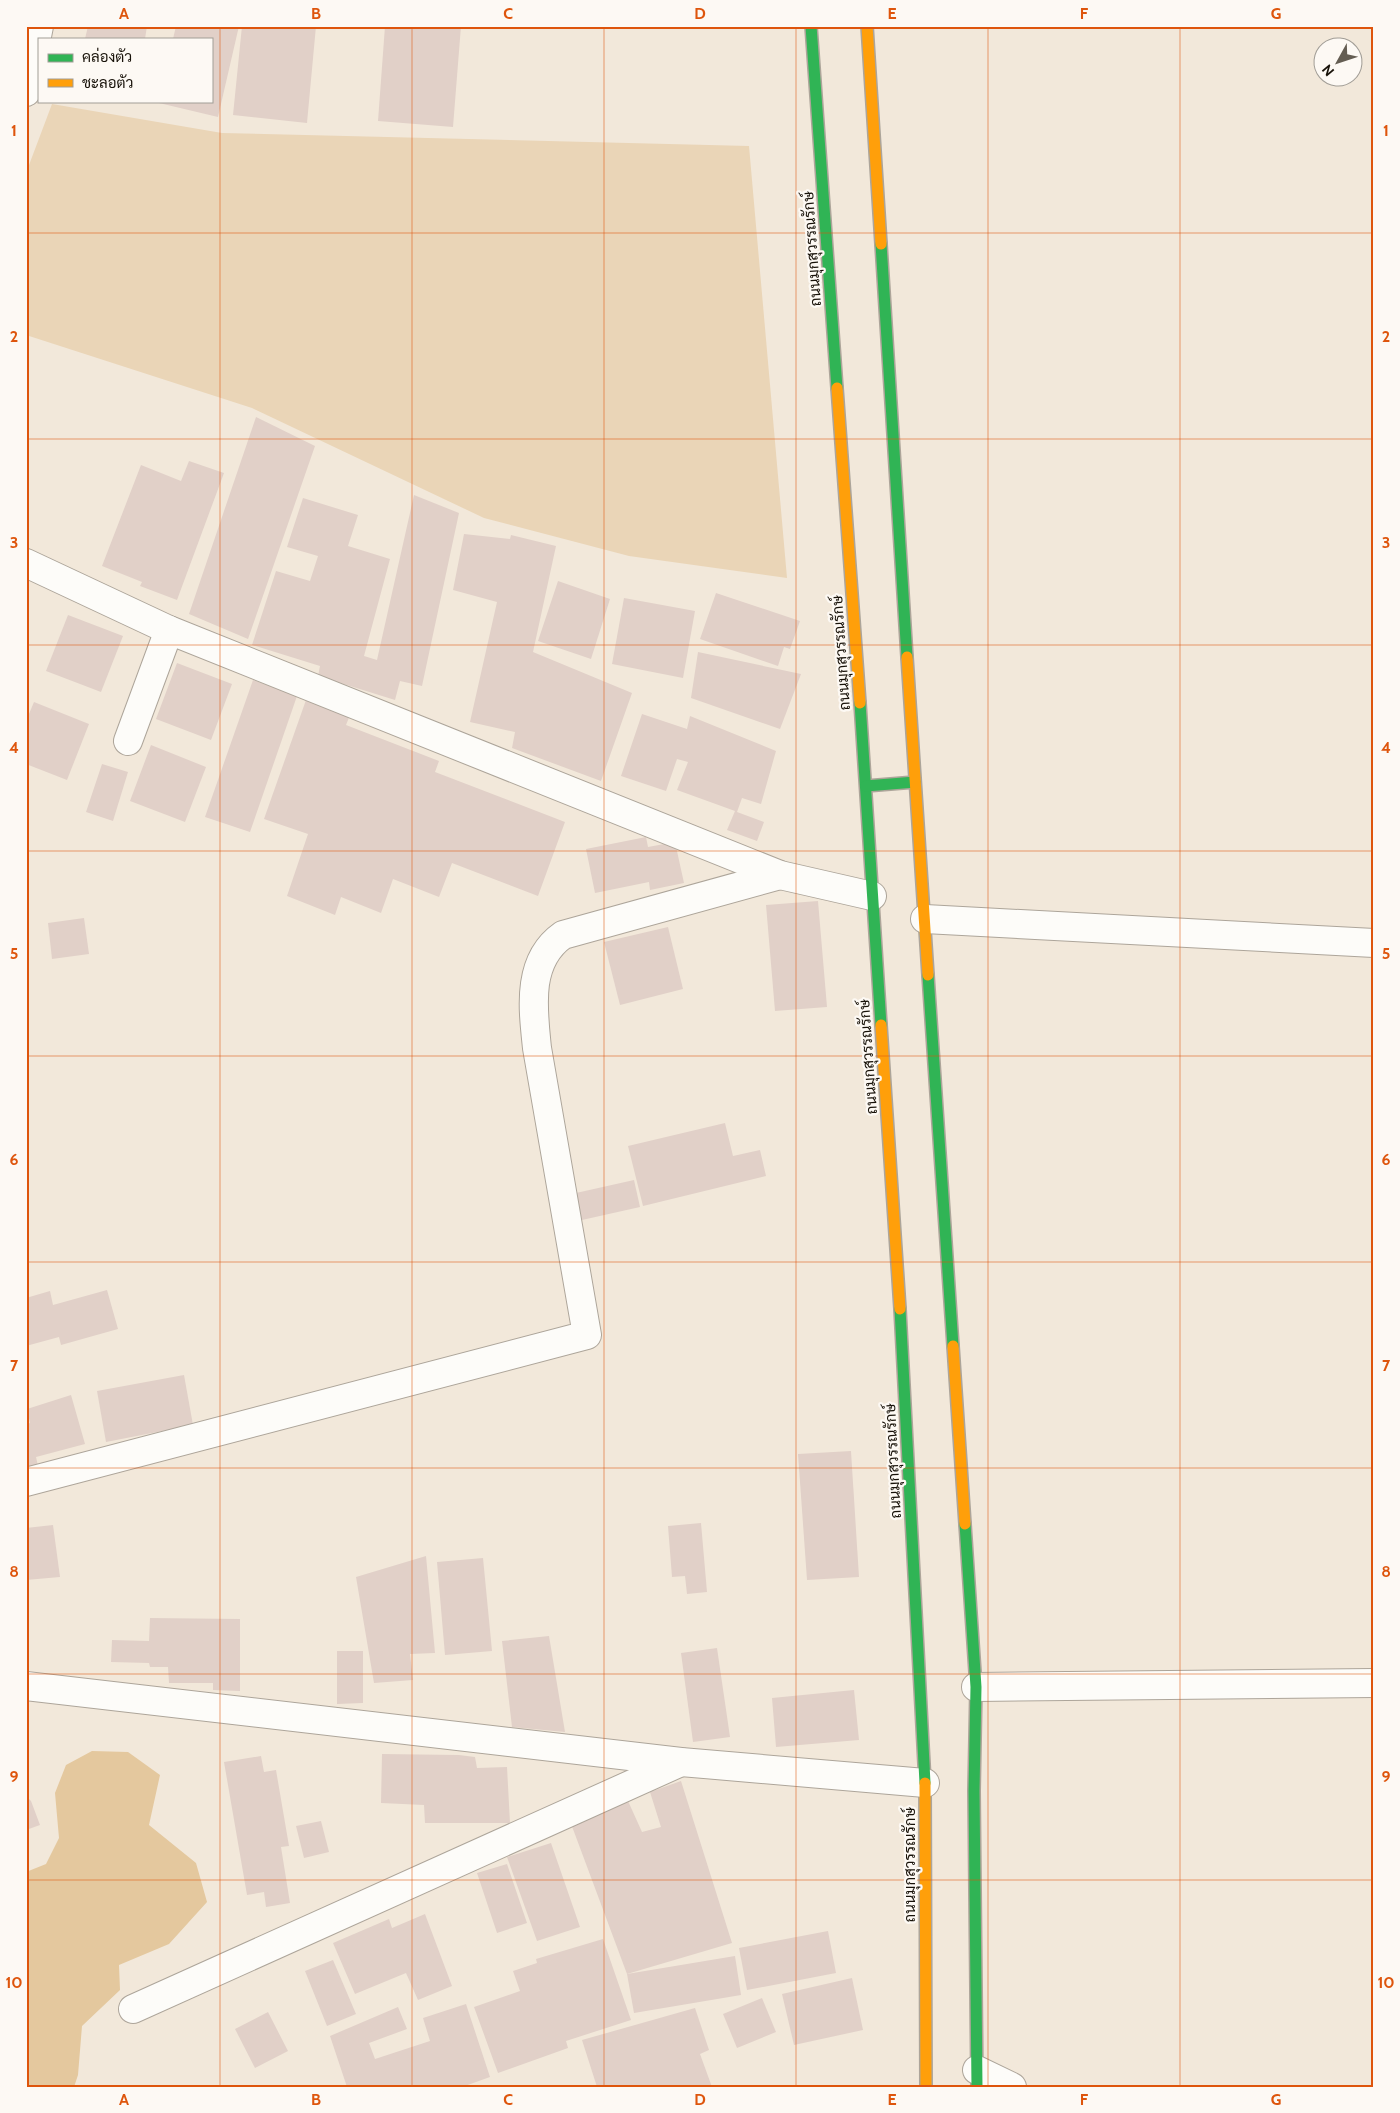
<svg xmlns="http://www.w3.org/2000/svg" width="1400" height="2113" viewBox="0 0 1400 2113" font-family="Cabin,Sarabun,sans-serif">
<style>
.green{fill:#ead5b7}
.forest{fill:#e4c89e}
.building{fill:#e1d0c8}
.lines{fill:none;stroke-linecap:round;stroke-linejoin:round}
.street-casing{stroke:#ada59a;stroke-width:30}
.fast-casing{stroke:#ada59a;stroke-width:14}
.slow-casing{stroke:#ada59a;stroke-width:14}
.street{stroke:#fdfcf9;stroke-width:28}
.fast{stroke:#30b455;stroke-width:11}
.slow{stroke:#ff9f0a;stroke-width:11}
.grid{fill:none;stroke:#de550c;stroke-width:1;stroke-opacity:0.55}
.labels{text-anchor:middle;stroke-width:4.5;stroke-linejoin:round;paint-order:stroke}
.street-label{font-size:15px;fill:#181209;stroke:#fdf9f4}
.neatline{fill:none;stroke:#de550c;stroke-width:2}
.grid-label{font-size:16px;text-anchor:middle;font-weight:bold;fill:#de550c}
</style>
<rect width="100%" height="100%" fill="#f2e8da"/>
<path class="green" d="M52 104 222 133 749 146 787 578 629 556 484 518 252 408 26 335V173Z"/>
<path class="forest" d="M92 1751 128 1752 160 1775 149 1825 196 1863 207 1902 169 1944 119 1965 120 1990 82 2026 78 2075 74 2087H26V1872L46 1864 59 1838 55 1793 66 1765Z"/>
<g class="building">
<path d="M88 26H147L145 39H85Z"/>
<path d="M176 26H239L218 117 159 103V101H211V39H173Z"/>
<path d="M242 26H316L307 123 233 115Z"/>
<path d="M385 26H461L453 127 378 121Z"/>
<path d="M256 417 315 446 248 639 189 614Z"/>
<path d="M189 461 224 473 177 600 140 586 142 582 102 566 141 465 181 481Z"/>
<path d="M414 495 459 513 422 686 400 681 395 700 318 676 320 666 252 645 276 571 310 581 318 556 287 547 303 498 358 515 348 546 390 559 364 656 377 660Z"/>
<path d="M464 534 510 539 511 535 556 546 533 652 632 693 601 781 512 748 515 732 470 722 497 602 453 590Z"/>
<path d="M558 581 610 599 591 659 538 641Z"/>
<path d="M716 593 800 621 790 649 784 647 778 666 700 639Z"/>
<path d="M624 598 695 611 683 678 612 664Z"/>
<path d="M68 615 123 636 101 692 46 671Z"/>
<path d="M698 652 801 674 780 729 691 698Z"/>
<path d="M177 663 232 684 211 740 156 719Z"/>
<path d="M253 680 297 696 250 832 205 817Z"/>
<path d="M306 700 350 715 346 725 439 761 435 772 565 822 538 896 452 863 439 897 393 879 381 913 341 897 335 915 287 896 308 834 264 819Z"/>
<path d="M34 702 89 724 67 780 26 764V721Z"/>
<path d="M642 714 687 729 690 716 776 751 761 804 742 798 737 812 764 822 757 841 727 830 735 811 677 790 688 762 677 759 666 791 621 776Z"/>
<path d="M151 745 206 767 185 822 130 801Z"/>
<path d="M102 764 128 772 113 821 86 812Z"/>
<path d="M646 837 648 847 675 842 684 883 650 890 649 882 595 893 586 849Z"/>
<path d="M818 901 827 1007 775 1011 766 905Z"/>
<path d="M84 918 89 954 52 959 48 923Z"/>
<path d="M668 927 683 989 620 1005 604 942Z"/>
<path d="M725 1123 733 1156 760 1150 766 1176 643 1206 628 1146Z"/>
<path d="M634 1180 640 1207 582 1220 576 1193Z"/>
<path d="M107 1290 118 1329 61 1345 59 1337 26 1346V1298L50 1291 53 1305Z"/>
<path d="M184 1375 193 1425 106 1442 97 1391Z"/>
<path d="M71 1395 85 1444 36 1457 38 1466 26 1468V1424L30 1423 27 1409Z"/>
<path d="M851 1451 859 1577 807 1580 798 1454Z"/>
<path d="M701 1523 707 1592 687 1594 685 1576 672 1577 668 1526Z"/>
<path d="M53 1525 60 1577 26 1580V1528Z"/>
<path d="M426 1556 435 1653 410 1654 413 1680 374 1683 356 1577Z"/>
<path d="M483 1558 492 1651 445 1655 437 1562Z"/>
<path d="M150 1618 240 1619V1691L213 1690V1683H169L168 1667H150L149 1663 111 1662 112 1640 149 1641Z"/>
<path d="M549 1636 565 1732 512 1727 502 1641Z"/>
<path d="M717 1648 730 1737 693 1742 681 1653Z"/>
<path d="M337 1651H363V1703L337 1704Z"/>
<path d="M854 1690 859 1740 776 1747 772 1698Z"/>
<path d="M382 1754 459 1755 475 1757 477 1768 507 1767 510 1823H425L424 1805 381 1803Z"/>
<path d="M261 1756 264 1772 276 1770 289 1846 281 1847 290 1903 266 1907 264 1892 247 1895 224 1762Z"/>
<path d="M681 1781 732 1943 627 1974 570 1821 628 1801 642 1832 661 1827 650 1792Z"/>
<path d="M26 1796 31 1801 40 1825 26 1830Z"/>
<path d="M321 1821 329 1852 304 1858 296 1826Z"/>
<path d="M551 1843 580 1927 537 1941 507 1857Z"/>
<path d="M507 1864 527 1923 497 1933 477 1873Z"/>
<path d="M425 1914 452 1986 418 2000 406 1973 355 1994 333 1943 389 1919 392 1928Z"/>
<path d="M828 1931 836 1973 747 1990 739 1948Z"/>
<path d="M603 1939 631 2020 566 2041 568 2048 498 2073 474 2007 520 1991 513 1971 537 1963 536 1959Z"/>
<path d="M735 1956 741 1995 634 2013 627 1974Z"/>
<path d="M333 1960 356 2014 327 2026 305 1971Z"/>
<path d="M852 1978 863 2030 794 2045 782 1994Z"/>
<path d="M762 1998 776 2032 737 2048 723 2014Z"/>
<path d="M466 2004 490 2077 462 2087H347L330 2036 398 2007 407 2029 369 2043 375 2059 430 2041 423 2018Z"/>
<path d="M695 2008 709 2050 700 2054 712 2087H597L582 2040Z"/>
<path d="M268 2012 288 2051 255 2068 235 2029Z"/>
</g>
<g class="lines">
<defs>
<g id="street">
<path d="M26 92 39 26"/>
<path d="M26 563 169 630 780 875 872 896"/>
<path d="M128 741 169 630"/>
<path d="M925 919 1374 943"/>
<path d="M26 1482 587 1335 537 1048C533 1009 526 961 563 935L780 875"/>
<path d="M26 1686 681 1762 925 1783"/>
<path d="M976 1687 1374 1683"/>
<path d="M133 2009 681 1762"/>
<path d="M977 2070 1012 2087"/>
</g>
<g id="fast">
<path d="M811 26 837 388"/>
<path d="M881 244 907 657"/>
<path d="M860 703 881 1025"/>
<path d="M866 786 915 782"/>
<path d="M928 975 953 1346"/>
<path d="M900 1309 925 1783"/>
<path d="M965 1524 976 1687 974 1791 977 2087"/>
</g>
<g id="slow">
<path d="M867 26 881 244"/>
<path d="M837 388 860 703"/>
<path d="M907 657 928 975"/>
<path d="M881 1025 900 1309"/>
<path d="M953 1346 965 1524"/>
<path d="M925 1783 926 2087"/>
</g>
</defs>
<use href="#street" class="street-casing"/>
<use href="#fast" class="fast-casing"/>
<use href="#slow" class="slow-casing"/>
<use href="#street" class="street"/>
<use href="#fast" class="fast"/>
<use href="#slow" class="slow"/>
</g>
<path class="grid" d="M220 26V2087M412 26V2087M604 26V2087M796 26V2087M988 26V2087M1180 26V2087M26 233H1374M26 439H1374M26 645H1374M26 851H1374M26 1056H1374M26 1262H1374M26 1468H1374M26 1674H1374M26 1880H1374"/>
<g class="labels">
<g class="street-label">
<text transform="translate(812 249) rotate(-94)" y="5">ถนนมุกสุวรรณรักษ์</text>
<text transform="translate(841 653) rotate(-94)" y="5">ถนนมุกสุวรรณรักษ์</text>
<text transform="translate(868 1057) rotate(-94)" y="5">ถนนมุกสุวรรณรักษ์</text>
<text transform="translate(893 1461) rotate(-93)" y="5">ถนนมุกสุวรรณรักษ์</text>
<text transform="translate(910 1865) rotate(-90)" y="5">ถนนมุกสุวรรณรักษ์</text>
</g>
</g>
<rect width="1400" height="2113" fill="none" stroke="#fdf9f4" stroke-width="55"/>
<rect x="38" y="38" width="175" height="65" fill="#fdf9f4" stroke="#a19d96"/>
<rect x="48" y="54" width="25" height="8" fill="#30b455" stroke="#a19d96"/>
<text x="82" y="62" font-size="15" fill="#181209">คล่องตัว</text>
<rect x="48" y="79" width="25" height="8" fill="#ff9f0a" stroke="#a19d96"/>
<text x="82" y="88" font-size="15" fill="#181209">ชะลอตัว</text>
<g transform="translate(1338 62) rotate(230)"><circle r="24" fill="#fdf9f4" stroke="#a19d96"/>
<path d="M0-4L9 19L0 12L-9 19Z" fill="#645d52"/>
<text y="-8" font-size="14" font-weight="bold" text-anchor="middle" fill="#181209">N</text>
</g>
<rect x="28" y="28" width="1344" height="2058" class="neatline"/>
<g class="grid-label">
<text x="124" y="19">A</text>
<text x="316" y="19">B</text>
<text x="508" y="19">C</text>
<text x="700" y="19">D</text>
<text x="892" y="19">E</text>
<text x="1084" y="19">F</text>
<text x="1276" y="19">G</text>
<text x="14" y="136">1</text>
<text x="1386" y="136">1</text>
<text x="14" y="342">2</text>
<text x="1386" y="342">2</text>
<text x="14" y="548">3</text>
<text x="1386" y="548">3</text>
<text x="14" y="753">4</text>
<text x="1386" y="753">4</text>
<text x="14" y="959">5</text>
<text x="1386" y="959">5</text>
<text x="14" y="1165">6</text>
<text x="1386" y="1165">6</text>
<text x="14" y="1371">7</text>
<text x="1386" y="1371">7</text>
<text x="14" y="1577">8</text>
<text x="1386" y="1577">8</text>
<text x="14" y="1782">9</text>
<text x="1386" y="1782">9</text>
<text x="14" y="1988">10</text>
<text x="1386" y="1988">10</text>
<text x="124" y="2105">A</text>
<text x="316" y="2105">B</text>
<text x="508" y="2105">C</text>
<text x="700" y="2105">D</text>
<text x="892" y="2105">E</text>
<text x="1084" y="2105">F</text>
<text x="1276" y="2105">G</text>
</g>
</svg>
